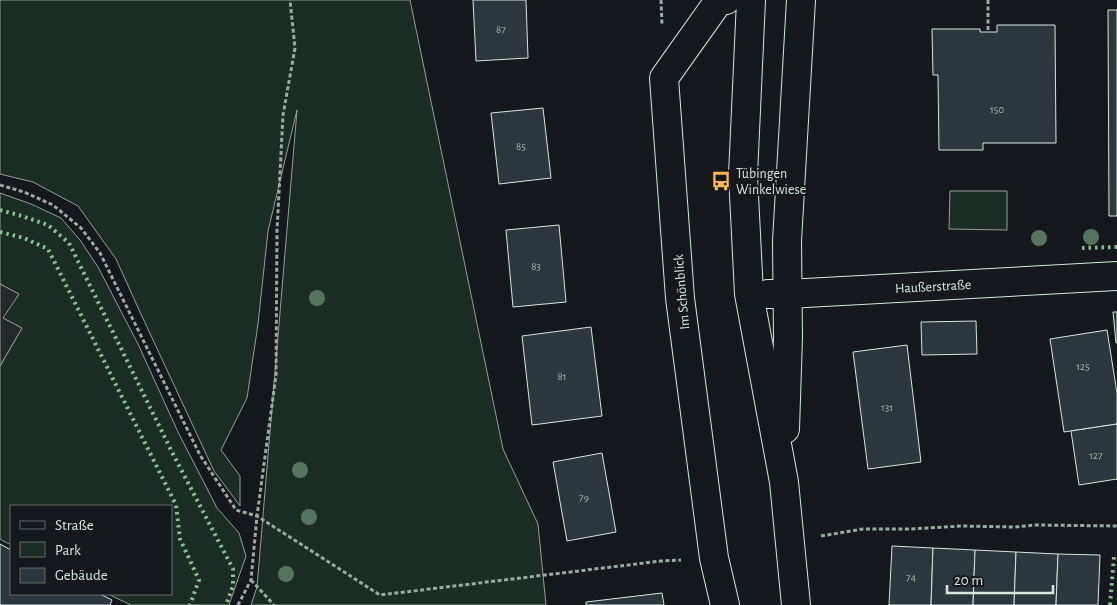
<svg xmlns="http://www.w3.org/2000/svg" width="1117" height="605" viewBox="0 0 1117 605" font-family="'Alegreya Sans',sans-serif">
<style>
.green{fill:#1a2d24;stroke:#939e99}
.parking{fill:#24282b;stroke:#939e99}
.building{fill:#2c363c;stroke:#d8e6dc}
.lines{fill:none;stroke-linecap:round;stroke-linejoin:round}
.street-casing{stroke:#d8e6dc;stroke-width:30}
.path{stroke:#9da8a2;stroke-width:3;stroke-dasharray:4 2.5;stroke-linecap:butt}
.street{stroke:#14181c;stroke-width:28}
.hedge{stroke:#8ac095;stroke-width:4;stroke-dasharray:2.5 4;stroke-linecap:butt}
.tree{fill:#55745f}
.labels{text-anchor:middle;stroke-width:4;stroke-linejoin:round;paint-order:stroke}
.number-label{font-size:11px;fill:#adbab4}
.poi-label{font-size:14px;fill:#d8e6dc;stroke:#14181c;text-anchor:start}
.street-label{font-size:14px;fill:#d8e6dc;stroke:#14181c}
</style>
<rect width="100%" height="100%" fill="#14181c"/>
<g class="green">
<path d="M0 0H410L503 449 538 524 546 605H251L257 587 297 110 268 231 258 324 247 398 221 450 240 476V506L214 471 140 312 116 259 78 206 33 182 0 174Z"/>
<path d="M950 191H1007V230L949 229Z"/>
<path d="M0 193 31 204 61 218 80 240 98 267 138 344 178 432 217 508 239 533 246 556 229 605H131L108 594H171V506H11V545L0 539V366L22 328 2 318 18 294 0 284Z"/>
</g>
<path class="parking" d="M0 284 19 294 3 318 22 328 0 366Z"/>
<g class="building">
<path d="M473 0H526L528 58 476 61Z"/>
<path d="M1108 10H1117V216H1109Z"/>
<path d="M997 25H1055L1056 143H983V150H939L938 75H933L932 29H980V32H997Z"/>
<path d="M543 108 551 178 499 184 491 113Z"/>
<path d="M559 225 566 302 513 307 506 230Z"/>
<path d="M1113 312H1117V343H1116Z"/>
<path d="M976 321 977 354 922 355 921 322Z"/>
<path d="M591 327 602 416 532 425 522 336Z"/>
<path d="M1107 330 1117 393V424L1064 432 1050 339Z"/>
<path d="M907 345 921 462 868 469 853 352Z"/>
<path d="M1117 424V479L1079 485 1071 431Z"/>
<path d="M602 453 616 532 567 541 553 462Z"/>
<path d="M0 544 11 550V594H100L112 600 110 605H0Z"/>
<path d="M892 546 933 548 931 605H889Z"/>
<path d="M933 548 975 550 973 605H931Z"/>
<path d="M975 550 1016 552 1014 605H973Z"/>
<path d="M1016 552 1058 554 1056 605H1014Z"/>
<path d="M1058 554 1100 555 1098 605H1056Z"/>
<path d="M662 593 664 605H586V602Z"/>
</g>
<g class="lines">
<defs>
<g id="street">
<path d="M751 0 743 175 749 294 784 482 796 605"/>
<path d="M768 294H787L1117 276"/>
<path d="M785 429 788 337 787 241 801 0"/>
<path d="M725 605 714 558 680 298 664 78 718 2 726 0"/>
</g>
</defs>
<use href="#street" class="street-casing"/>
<g class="path">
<path d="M661 0 662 25"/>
<path d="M988 0V32"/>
<path d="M0 185 24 192 53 205 81 228 100 253 200 455 236 510 257 516 380 595 661 561 681 560"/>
<path d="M821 536 863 529H910L961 526 1015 527 1035 525 1117 526"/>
<path d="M251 580 274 605"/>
<path d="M238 605 251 580 257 516 276 375 277 231 283 115 295 48 290 0"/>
</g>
<use href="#street" class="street"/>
<g class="hedge">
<path d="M0 210 22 216 48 225 69 243 174 456 233 569V586L226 605"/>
<path d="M0 232 24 238 48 249 176 505 180 539 199 580 190 605"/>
<path d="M1082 248 1117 247"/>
<path d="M1110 605 1114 557"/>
</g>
</g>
<g class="tree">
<circle cx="1091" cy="237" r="8"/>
<circle cx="1039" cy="238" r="8"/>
<circle cx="317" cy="298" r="8"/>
<circle cx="300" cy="470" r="8"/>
<circle cx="309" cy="517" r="8"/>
<circle cx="286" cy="574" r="8"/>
</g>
<defs>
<symbol id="bus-bare" viewBox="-9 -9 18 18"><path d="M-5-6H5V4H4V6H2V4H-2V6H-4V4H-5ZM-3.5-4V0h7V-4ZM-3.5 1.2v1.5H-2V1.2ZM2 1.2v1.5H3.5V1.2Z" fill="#ffb74d" stroke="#14181c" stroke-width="2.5" paint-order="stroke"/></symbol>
</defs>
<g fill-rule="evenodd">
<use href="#bus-bare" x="707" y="167" width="28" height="28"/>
</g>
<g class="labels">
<g class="number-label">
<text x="501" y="33">87</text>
<text x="997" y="113">150</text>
<text x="521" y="150">85</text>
<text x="536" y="270">83</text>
<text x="1083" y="370">125</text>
<text x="562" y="380">81</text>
<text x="887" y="411">131</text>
<text x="1096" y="459">127</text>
<text x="584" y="501">79</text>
<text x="911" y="581">74</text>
</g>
<g class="poi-label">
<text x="736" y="178">Tübingen<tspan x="736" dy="16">Winkelwiese</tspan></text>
</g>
<g class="street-label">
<text transform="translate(933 286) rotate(-3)" y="5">Haußerstraße</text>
<text transform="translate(681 292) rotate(-95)" y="5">Im Schönblick</text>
</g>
</g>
<rect x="10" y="505" width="162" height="90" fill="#14181c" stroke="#626a69"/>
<rect x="20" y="521" width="25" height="8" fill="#14181c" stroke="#626a69"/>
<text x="55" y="530" font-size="15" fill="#d8e6dc">Straße</text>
<rect x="20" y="542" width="25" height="15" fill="#1a2d24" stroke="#626a69"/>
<text x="55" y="555" font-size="15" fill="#d8e6dc">Park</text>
<rect x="20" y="568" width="25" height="15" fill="#2c363c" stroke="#626a69"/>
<text x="55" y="580" font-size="15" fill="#d8e6dc">Gebäude</text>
<path d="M947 585v8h106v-8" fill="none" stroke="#d8e6dc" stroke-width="2.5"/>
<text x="954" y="585" font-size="15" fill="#d8e6dc" stroke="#14181c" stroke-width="4" paint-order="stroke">20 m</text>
</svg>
